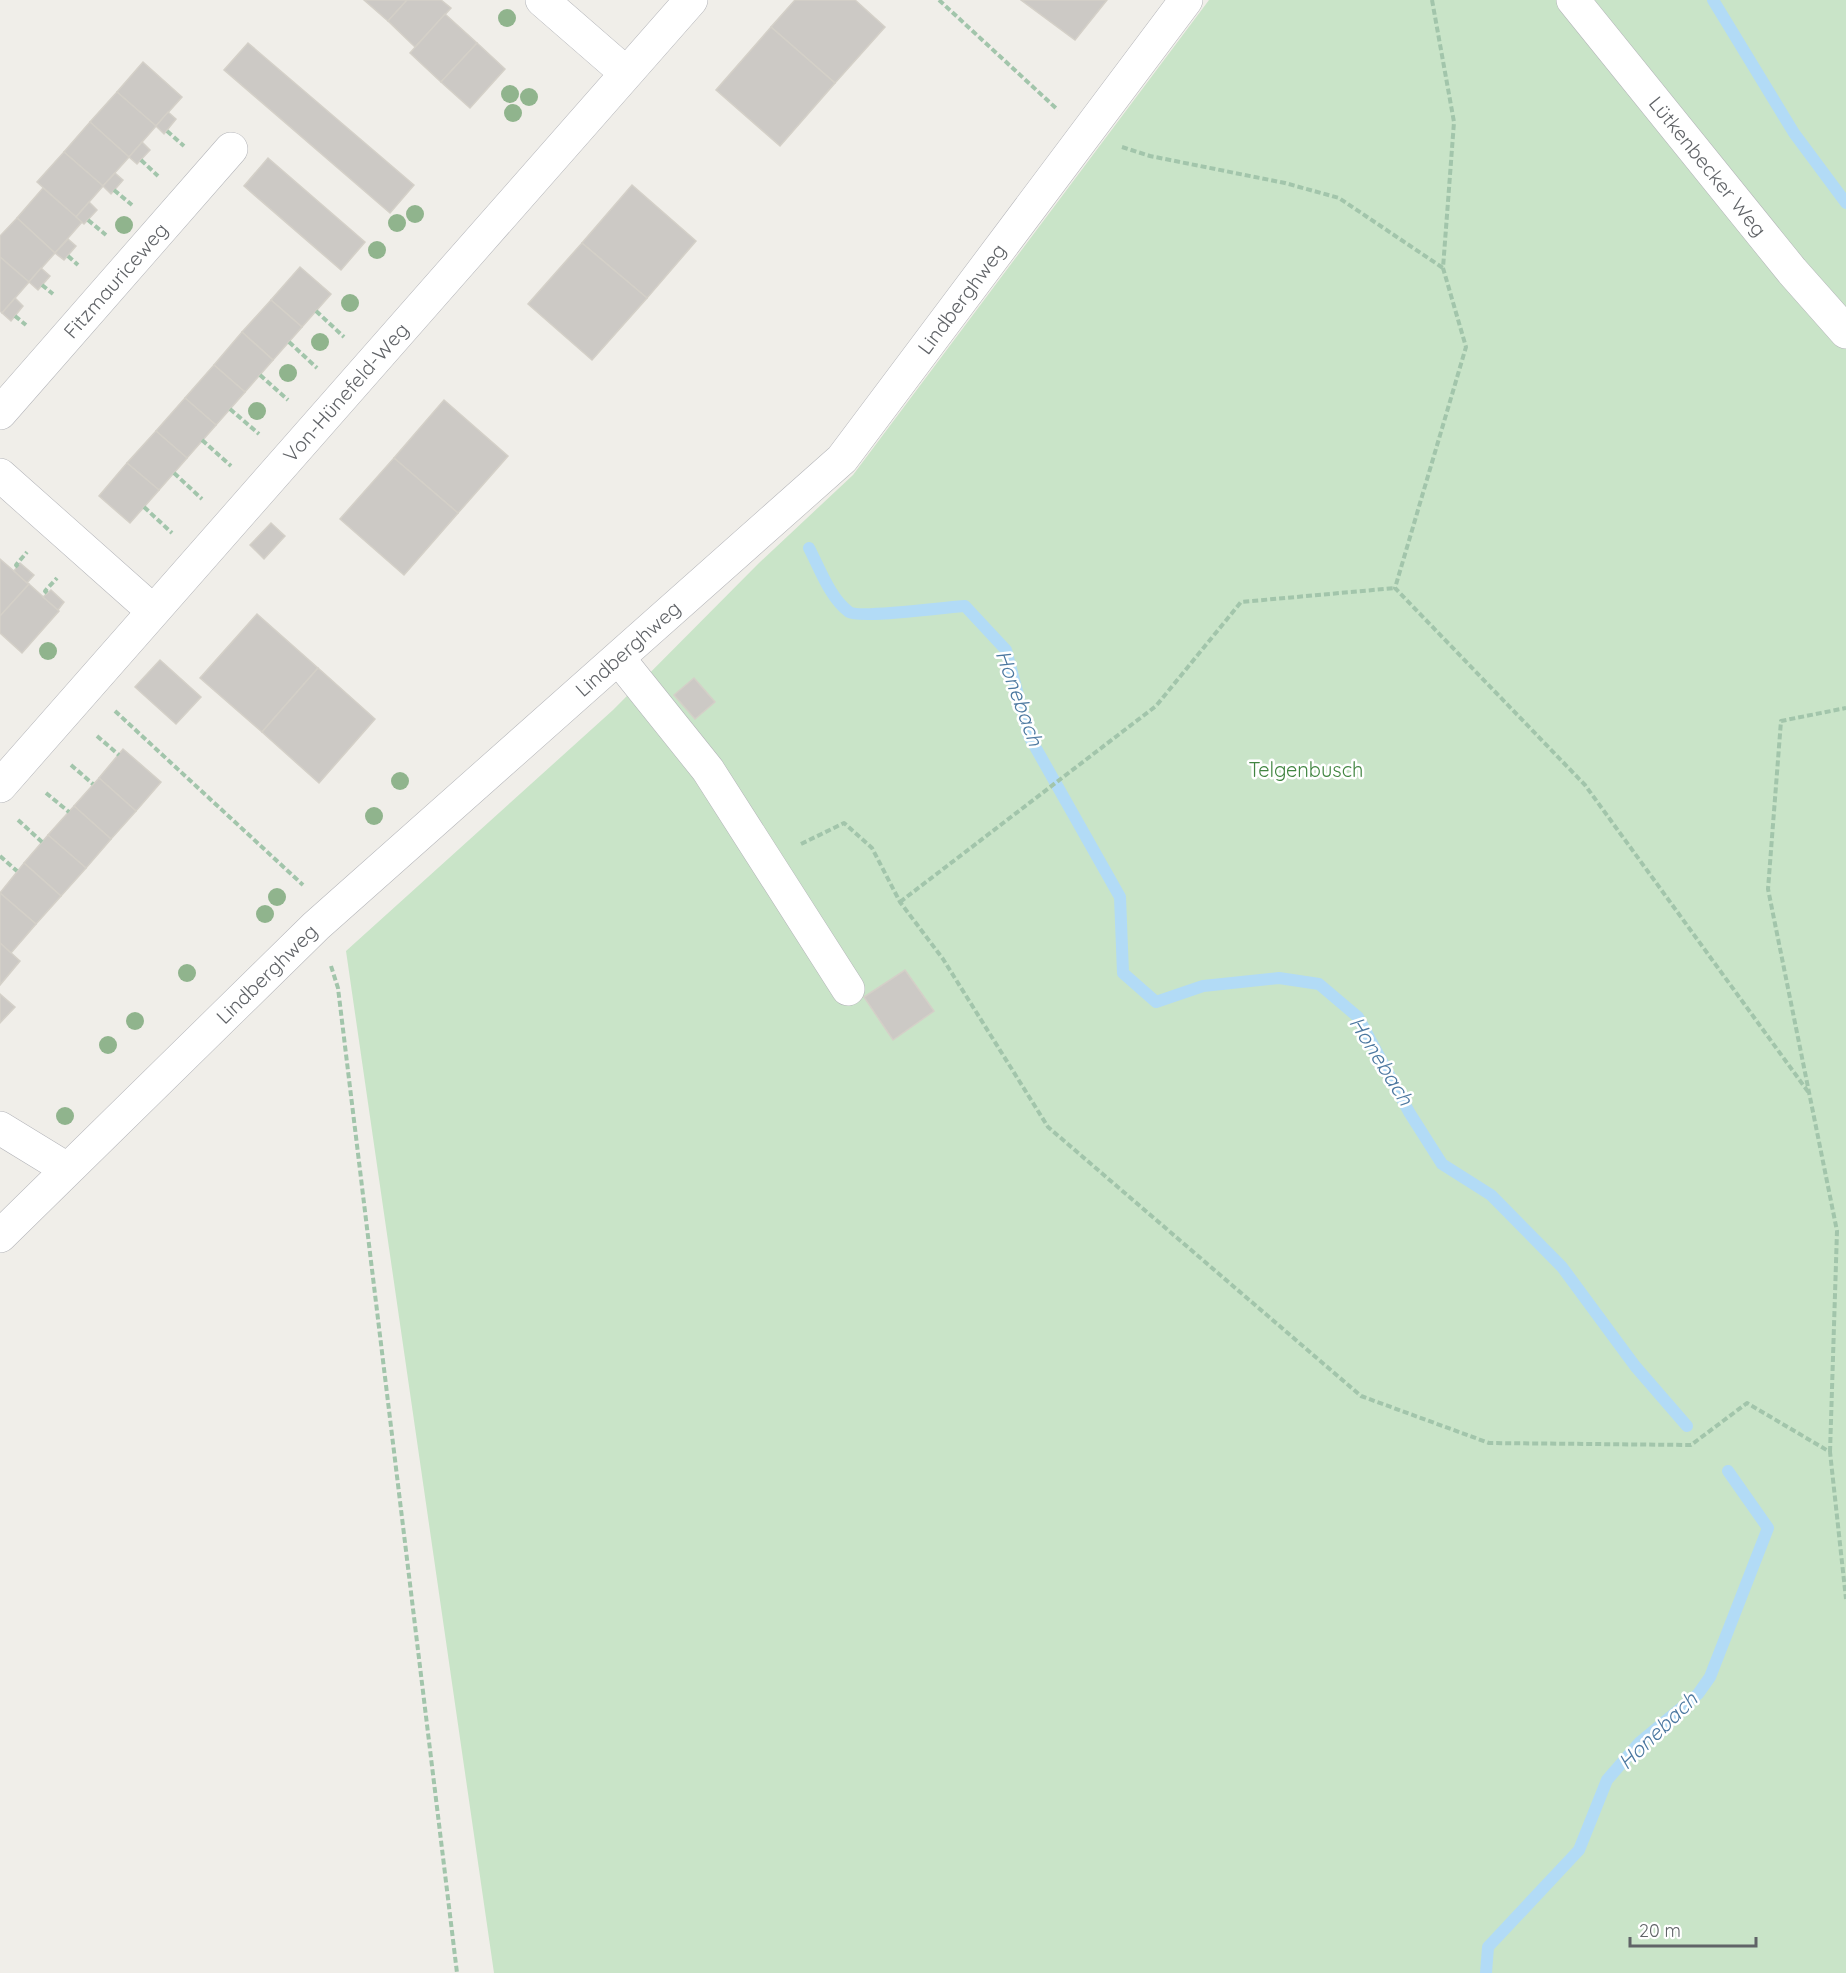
<svg xmlns="http://www.w3.org/2000/svg" width="1846" height="1973" viewBox="0 0 1846 1973" font-family="Quicksand,sans-serif">
<style>
.green{fill:#c9e4c8}
.lines{fill:none;stroke-linecap:round;stroke-linejoin:round}
.stream{stroke:#b2dbf6;stroke-width:12}
.building{fill:#ccc9c5;stroke:#d4d0c8;stroke-width:1.5}
.minor-casing{stroke:#b4b5b9;stroke-width:34}
.path{stroke:#a2c5ab;stroke-width:4;stroke-dasharray:6 3;stroke-linecap:butt}
.minor{stroke:#fff;stroke-width:33}
.tree{fill:#90b48d}
.labels{text-anchor:middle;stroke-width:5;stroke-linejoin:round;paint-order:stroke}
.street-label{font-size:20px;fill:#606367;stroke:#fff}
.park-label{font-size:20px;fill:#418541;stroke:#fff}
.water-label{font-size:21px;font-style:italic;fill:#4c78a0;stroke:#fff}
</style>
<rect width="100%" height="100%" fill="#f0eee9"/>
<path class="green" d="M1209 0H1846V1973H494L346 951 613 710 759 563 853 475Z"/>
<g class="lines">
<g class="stream">
<path d="M1713 0 1794 133 1846 203"/>
<path d="M809 548C820 569 830 598 849 612 860 619 946 607 965 606L1006 650 1029 736 1120 897 1123 973 1156 1002 1203 986 1279 978 1319 984 1358 1017 1409 1112 1442 1164 1491 1195 1562 1267 1635 1366 1687 1426"/>
<path d="M1486 1973 1488 1947 1579 1850 1607 1780 1640 1742 1698 1694 1710 1677 1768 1528 1728 1471"/>
</g>
</g>
<g class="building">
<path d="M364 0H407L388 21Z"/>
<path d="M407 0H441L451 8 415 47 388 21Z"/>
<path d="M795 0H855L885 27 835 83 771 27Z"/>
<path d="M1021 0H1107L1075 40Z"/>
<path d="M445 14 477 43 441 82 410 53Z"/>
<path d="M771 27 835 83 780 146 716 90Z"/>
<path d="M248 43 414 185 390 213 224 70Z"/>
<path d="M477 43 505 69 470 108 441 82Z"/>
<path d="M143 62 182 97 156 126 117 92Z"/>
<path d="M117 92 156 126 129 157 90 122Z"/>
<path d="M168 112 176 119 164 134 156 126Z"/>
<path d="M90 122 129 157 103 186 64 152Z"/>
<path d="M142 142 150 150 137 164 129 157Z"/>
<path d="M64 152 103 186 76 217 37 182Z"/>
<path d="M268 158 365 242 341 270 244 186Z"/>
<path d="M115 173 123 180 111 194 103 186Z"/>
<path d="M632 185 696 241 647 298 582 243Z"/>
<path d="M43 188 82 222 55 253 17 218Z"/>
<path d="M89 202 97 210 84 224 76 217Z"/>
<path d="M17 218 55 253 29 282 0 257V236Z"/>
<path d="M68 239 76 246 64 260 55 253Z"/>
<path d="M582 243 647 298 592 360 528 304Z"/>
<path d="M0 257 29 282 2 313 0 311Z"/>
<path d="M300 267 331 294 302 327 271 300Z"/>
<path d="M41 268 50 276 38 290 29 282Z"/>
<path d="M15 298 23 306 11 321 2 313Z"/>
<path d="M271 300 302 327 273 360 242 332Z"/>
<path d="M242 332 273 360 245 392 214 365Z"/>
<path d="M214 365 245 392 216 425 185 398Z"/>
<path d="M185 398 216 425 187 458 156 431Z"/>
<path d="M444 400 508 456 458 513 394 458Z"/>
<path d="M156 431 187 458 159 490 127 463Z"/>
<path d="M394 458 458 513 404 575 340 519Z"/>
<path d="M127 463 159 490 130 523 99 496Z"/>
<path d="M271 523 285 536 264 559 250 545Z"/>
<path d="M0 559 29 584 0 616Z"/>
<path d="M20 563 34 575 27 583 14 571Z"/>
<path d="M29 584 59 611 22 653 0 633V616Z"/>
<path d="M51 590 64 602 58 610 43 597Z"/>
<path d="M257 614 318 668 262 732 200 678Z"/>
<path d="M160 660 201 697 176 724 135 687Z"/>
<path d="M318 668 375 719 319 783 262 732Z"/>
<path d="M694 678 715 702 695 719 674 695Z"/>
<path d="M123 749 161 782 136 811 99 778Z"/>
<path d="M99 778 136 811 111 839 74 806Z"/>
<path d="M74 806 111 839 86 868 48 835Z"/>
<path d="M48 835 86 868 61 896 24 863Z"/>
<path d="M24 863 61 896 36 924 0 893Z"/>
<path d="M0 893 36 924 11 953 0 943Z"/>
<path d="M0 943 20 961 0 985Z"/>
<path d="M905 970 934 1011 893 1040 864 997Z"/>
<path d="M0 994 15 1007 0 1023Z"/>
</g>
<g class="lines">
<defs>
<g id="minor">
<path d="M542 0 626 73"/>
<path id="s1" d="M1573 0 1792 271 1846 332"/>
<path id="s2" d="M0 413 231 149"/>
<path d="M0 475 153 611"/>
<path d="M619 659 708 770 848 989"/>
<path id="s3" d="M0 786 691 0"/>
<path d="M0 1128 67 1169"/>
<path id="s4" d="M0 1236 316 926 842 459 1186 0"/>
</g>
</defs>
<use href="#minor" class="minor-casing"/>
<g class="path">
<path d="M939 0 1058 110"/>
<path d="M1432 0 1454 122 1443 268 1466 347 1395 588 1585 785 1809 1093"/>
<path d="M167 131 184 146"/>
<path d="M1122 147 1150 156 1285 183 1339 198 1443 268"/>
<path d="M141 160 158 176"/>
<path d="M114 190 132 205"/>
<path d="M88 220 106 235"/>
<path d="M68 256 78 265"/>
<path d="M42 285 53 294"/>
<path d="M316 311 344 337"/>
<path d="M15 316 26 325"/>
<path d="M289 342 317 368"/>
<path d="M260 375 288 400"/>
<path d="M230 409 259 434"/>
<path d="M202 440 231 466"/>
<path d="M174 473 202 499"/>
<path d="M144 507 172 533"/>
<path d="M18 567 16 565 27 552"/>
<path d="M47 593 45 591 57 578"/>
<path d="M115 711 303 885"/>
<path d="M97 736 119 755"/>
<path d="M71 765 93 784"/>
<path d="M46 793 69 812"/>
<path d="M18 820 42 842"/>
<path d="M801 844 844 823 872 848 900 902 943 959 1048 1127 1361 1396 1489 1443 1691 1445 1747 1403 1830 1452 1846 1599"/>
<path d="M0 856 17 871"/>
<path d="M900 902 1156 706 1241 602 1395 588"/>
<path d="M331 966 338 988 457 1973"/>
<path d="M1830 1452 1837 1231 1768 889 1781 721 1846 708"/>
</g>
<use href="#minor" class="minor"/>
</g>
<g class="tree">
<circle cx="507" cy="18" r="9"/>
<circle cx="510" cy="94" r="9"/>
<circle cx="529" cy="97" r="9"/>
<circle cx="513" cy="113" r="9"/>
<circle cx="415" cy="214" r="9"/>
<circle cx="397" cy="223" r="9"/>
<circle cx="124" cy="225" r="9"/>
<circle cx="377" cy="250" r="9"/>
<circle cx="350" cy="303" r="9"/>
<circle cx="320" cy="342" r="9"/>
<circle cx="288" cy="373" r="9"/>
<circle cx="257" cy="411" r="9"/>
<circle cx="48" cy="651" r="9"/>
<circle cx="400" cy="781" r="9"/>
<circle cx="374" cy="816" r="9"/>
<circle cx="277" cy="897" r="9"/>
<circle cx="265" cy="914" r="9"/>
<circle cx="187" cy="973" r="9"/>
<circle cx="135" cy="1021" r="9"/>
<circle cx="108" cy="1045" r="9"/>
<circle cx="65" cy="1116" r="9"/>
</g>
<g class="labels">
<g class="street-label">
<text dy="7" stroke="none"><textPath href="#s1" startOffset="214">Lütkenbecker Weg</textPath></text>
<text dy="7" stroke="none"><textPath href="#s2" startOffset="176">Fitzmauriceweg</textPath></text>
<text dy="7" stroke="none"><textPath href="#s4" startOffset="1346">Lindberghweg</textPath></text>
<text dy="7" stroke="none"><textPath href="#s3" startOffset="524">Von-Hünefeld-Weg</textPath></text>
<text dy="7" stroke="none"><textPath href="#s4" startOffset="860">Lindberghweg</textPath></text>
<text dy="7" stroke="none"><textPath href="#s4" startOffset="374">Lindberghweg</textPath></text>
</g>
<g class="park-label">
<text x="1306" y="777">Telgenbusch</text>
</g>
<g class="water-label">
<text transform="translate(1019 698) rotate(70)" y="7">Honebach</text>
<text transform="translate(1381 1061) rotate(58)" y="7">Honebach</text>
<text transform="translate(1658 1731) rotate(-44)" y="7">Honebach</text>
</g>
</g>
<path d="M1630 1937v9h126v-9" fill="none" stroke="#606367" stroke-width="3"/>
<text x="1639" y="1937" font-size="18" fill="#606367" stroke="#ffffff" stroke-width="4.5" paint-order="stroke">20 m</text>
</svg>
